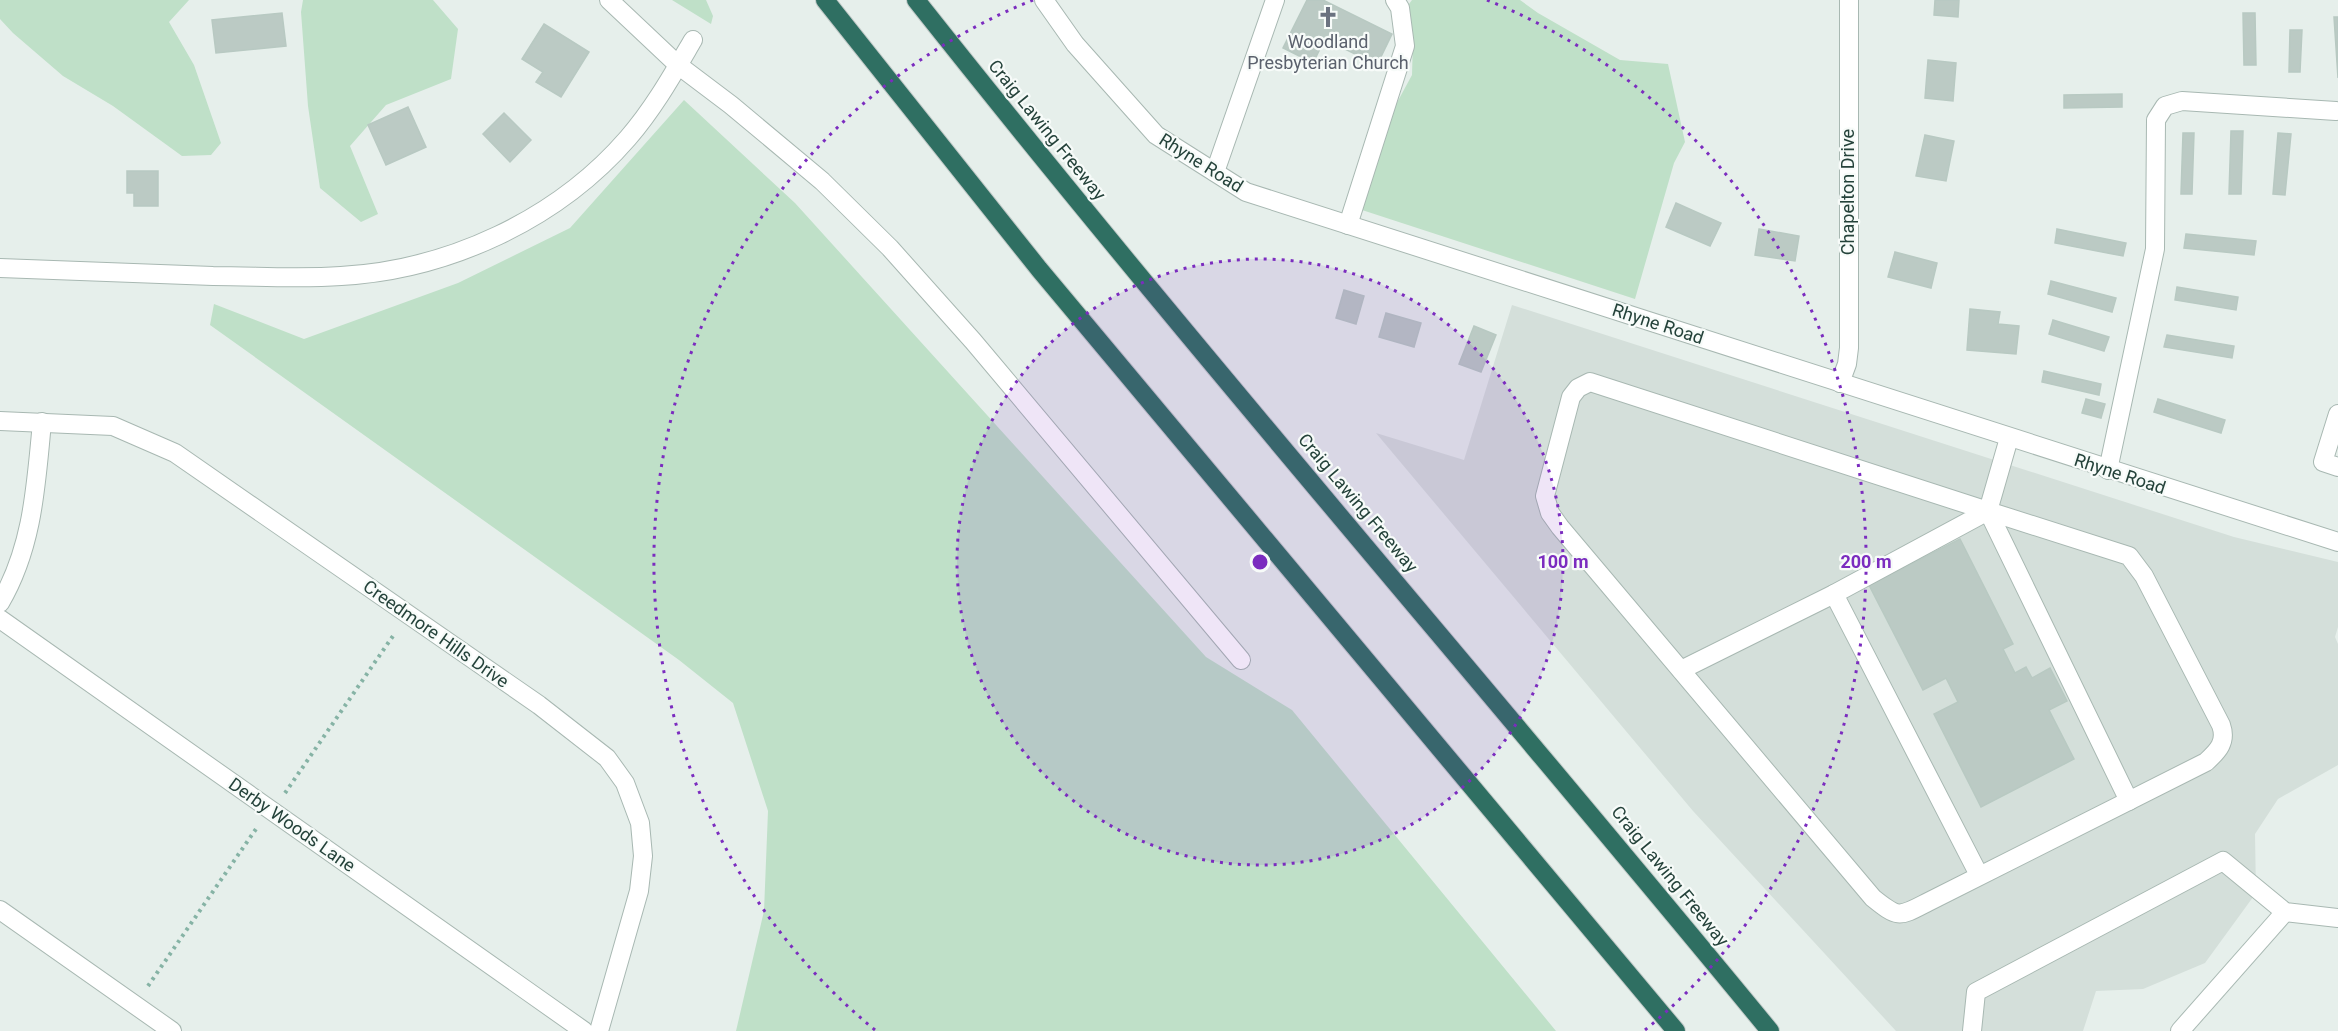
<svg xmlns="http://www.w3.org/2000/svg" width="2338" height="1031" viewBox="0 0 2338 1031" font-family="Roboto,sans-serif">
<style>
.built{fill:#d4dfda}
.green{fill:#bfe0c8}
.building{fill:#bbcac4;stroke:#b8c9c2;stroke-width:1.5}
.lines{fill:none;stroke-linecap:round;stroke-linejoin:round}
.minor-casing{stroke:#a8b8b2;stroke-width:20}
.highway-casing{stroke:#c2cac8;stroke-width:20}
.path{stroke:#86b3a5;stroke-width:4;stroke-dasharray:3 4.5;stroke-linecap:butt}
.minor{stroke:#fff;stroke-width:18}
.highway{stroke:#2f6f62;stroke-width:18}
.ring{fill:none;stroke:#7b2cbf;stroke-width:3;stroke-dasharray:3 6}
.labels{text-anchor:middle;stroke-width:4.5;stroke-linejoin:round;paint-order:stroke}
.worship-label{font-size:18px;fill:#5b616d;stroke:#f7fbf9}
.street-label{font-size:18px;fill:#24423a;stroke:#f7fbf9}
.centre{fill:#7b2cbf;stroke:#f7fbf9;stroke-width:3}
.ring-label{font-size:18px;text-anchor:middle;font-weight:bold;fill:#7b2cbf;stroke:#f7fbf9;stroke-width:4.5;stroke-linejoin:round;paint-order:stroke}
</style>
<rect width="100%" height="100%" fill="#e6efeb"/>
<path class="built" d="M1512 305 2234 537 2338 562V627L2335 637 2338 644V765L2278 799 2255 834 2256 893 2205 963 2143 989 2096 991 2083 1031H1896L1693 811 1376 433 1464 460Z"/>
<g class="green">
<path d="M0 0H189L169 22 194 65 221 143 211 155 182 156 113 106 63 76 13 33 0 19Z"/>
<path d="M303 0H433L458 29 451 79 386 105 350 146 378 214 361 222 320 188 308 106 301 12Z"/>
<path d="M672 0H706L713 16 711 24Z"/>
<path d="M1412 0H1520L1538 13 1620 60 1668 64 1685 142 1674 163 1635 299 1362 210 1387 121 1412 75 1413 39 1409 4Z"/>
<path d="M684 100 795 203 1206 657 1292 710 1556 1031H736L764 911 768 811 733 703 679 660 210 325 214 304 304 339 458 283 570 228Z"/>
</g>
<g class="building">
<path d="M1307 0H1323L1392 34 1377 65 1325 39 1313 63 1283 48Z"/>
<path d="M1935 0H1959L1958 17 1934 15Z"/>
<path d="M282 13 286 46 216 53 212 20Z"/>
<path d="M2243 13H2255L2256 65H2244Z"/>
<path d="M2334 17H2338V78Z"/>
<path d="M544 24 589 52 561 97 536 82 543 72 522 59Z"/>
<path d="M2290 30H2302L2300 72H2289Z"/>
<path d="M1928 60 1956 63 1953 101 1925 98Z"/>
<path d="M2122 94V107L2064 108V95Z"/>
<path d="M408 107 426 147 386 165 368 125Z"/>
<path d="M504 113 531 140 510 162 483 134Z"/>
<path d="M2231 131H2243L2241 194H2229Z"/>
<path d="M2183 133H2194L2192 194H2181Z"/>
<path d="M2278 133 2291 134 2285 195 2273 194Z"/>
<path d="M1925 135 1954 141 1946 181 1916 176Z"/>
<path d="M127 171H158V206H134V193H127Z"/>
<path d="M1676 203 1721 223 1710 246 1666 227Z"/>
<path d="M1759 229 1799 236 1795 261 1755 255Z"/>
<path d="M2057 229 2126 243 2123 256 2055 243Z"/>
<path d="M2186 234 2256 241 2254 255 2184 248Z"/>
<path d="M1895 252 1937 263 1931 288 1888 277Z"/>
<path d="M2051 281 2116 298 2112 312 2048 294Z"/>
<path d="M2177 287 2238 297 2236 310 2175 300Z"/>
<path d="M1344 290 1364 296 1356 324 1336 318Z"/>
<path d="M1970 309 2000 312 1998 324 2019 326 2016 354 1967 350Z"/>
<path d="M1386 313 1421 323 1414 347 1379 337Z"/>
<path d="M2053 320 2109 337 2104 351 2049 334Z"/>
<path d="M1474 326 1496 335 1481 372 1459 364Z"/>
<path d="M2167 335 2234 346 2232 358 2164 347Z"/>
<path d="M2044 371 2101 384 2099 395 2042 382Z"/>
<path d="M2086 399 2105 404 2101 418 2082 413Z"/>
<path d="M2158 399 2225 420 2221 433 2154 412Z"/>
<path d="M1960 539 2013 644 2003 649 2015 673 2026 667 2032 678 2050 668 2067 701 2049 710 2074 759 1981 807 1934 714 1958 702 1946 678 1923 690 1869 585Z"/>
</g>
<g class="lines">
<defs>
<g id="minor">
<path d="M609 0 678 65 731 105 822 181 890 248 973 341 1241 660"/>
<path d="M1044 0 1075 44 1156 135 1246 192 2338 542"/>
<path d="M1215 172 1275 0"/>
<path d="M1348 225 1405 46 1400 8 1395 0"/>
<path d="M0 268C71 271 142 274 213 276 256 276 298 279 341 276 448 270 557 220 628 138 654 108 673 74 693 40"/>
<path d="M1840 383 1847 364 1849 348V0"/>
<path d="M2338 414 2323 462 2338 467"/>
<path d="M0 421 113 426 175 453 539 705 607 758 625 783 640 823 643 856 639 891 599 1031"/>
<path d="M2009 438 1988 511 2129 801"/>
<path d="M2108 470 2155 249 2156 120 2165 106 2182 101 2336 111"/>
<path d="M0 603C33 547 36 485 42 422"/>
<path d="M0 619 584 1031"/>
<path d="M1681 670 1834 594"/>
<path d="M1979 875 1834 594 1988 511 2129 556 2144 576 2221 725C2227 742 2218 751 2206 762L1928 902C1899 917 1899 919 1873 898L1560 527 1550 513 1545 496 1571 397 1578 388 1590 382 1988 511"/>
<path d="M0 910 172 1031"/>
<path d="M1972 1031 1976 992 2223 861 2285 912 2338 918"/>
<path d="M2180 1031 2285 912"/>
</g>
<g id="highway">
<path d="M825 0 1039 269 1676 1031"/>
<path d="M916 0C1193 350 1487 686 1770 1031"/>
</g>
</defs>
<use href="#minor" class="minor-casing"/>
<use href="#highway" class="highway-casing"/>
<g class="path">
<path d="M285 793 395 633"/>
<path d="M148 986 258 826"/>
</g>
<use href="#minor" class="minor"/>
<use href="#highway" class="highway"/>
</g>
<circle cx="1260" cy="562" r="303" fill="#7b2cbf" fill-opacity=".12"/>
<g class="ring">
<circle cx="1260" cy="562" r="303"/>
<path d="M875 1030A606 606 0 0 1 1033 0M1487 0A606 606 0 0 1 1645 1030"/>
</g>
<defs>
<symbol id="church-bare" viewBox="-9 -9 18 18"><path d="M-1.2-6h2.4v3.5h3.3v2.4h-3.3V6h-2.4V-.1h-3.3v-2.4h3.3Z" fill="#6b7280" stroke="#f7fbf9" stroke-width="2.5" paint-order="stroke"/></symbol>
</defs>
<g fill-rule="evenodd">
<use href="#church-bare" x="1313" y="2" width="30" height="30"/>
</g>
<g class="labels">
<g class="worship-label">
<text x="1328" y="48">Woodland<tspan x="1328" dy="21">Presbyterian Church</tspan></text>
</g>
<g class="street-label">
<text transform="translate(1047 130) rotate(51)" y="6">Craig Lawing Freeway</text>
<text transform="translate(1201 163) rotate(32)" y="6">Rhyne Road</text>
<text transform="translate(1848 192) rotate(-90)" y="6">Chapelton Drive</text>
<text transform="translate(1658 324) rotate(18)" y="6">Rhyne Road</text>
<text transform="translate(2120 474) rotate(18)" y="6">Rhyne Road</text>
<text transform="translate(1358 503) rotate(50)" y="6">Craig Lawing Freeway</text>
<text transform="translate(436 634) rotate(35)" y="6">Creedmore Hills Drive</text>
<text transform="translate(292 825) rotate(35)" y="6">Derby Woods Lane</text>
<text transform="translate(1670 876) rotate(51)" y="6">Craig Lawing Freeway</text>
</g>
</g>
<circle cx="1260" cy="562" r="9" class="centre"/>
<g class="ring-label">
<text x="1563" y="568">100 m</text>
<text x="1866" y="568">200 m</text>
</g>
</svg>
